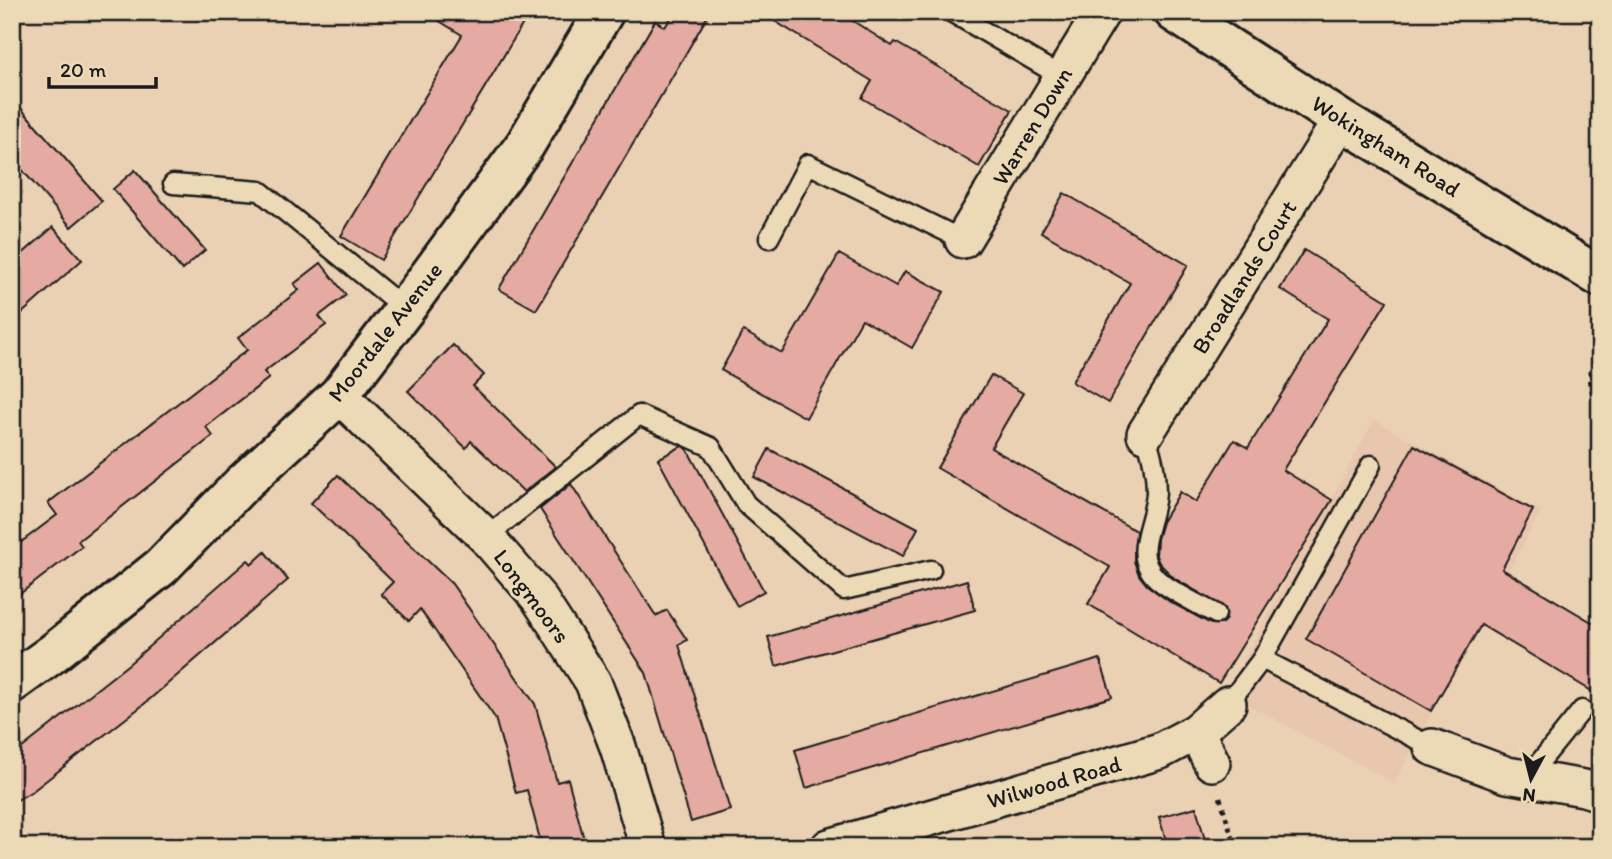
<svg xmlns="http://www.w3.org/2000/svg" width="1612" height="859" viewBox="0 0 1612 859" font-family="Itim,sans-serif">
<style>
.built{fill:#e9c6ae}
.building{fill:#e5aba2;stroke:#1c1c1c;stroke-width:2}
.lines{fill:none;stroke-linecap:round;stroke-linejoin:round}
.service-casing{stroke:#1c1c1c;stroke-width:23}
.minor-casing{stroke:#1c1c1c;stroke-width:40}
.tertiary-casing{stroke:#1c1c1c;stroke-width:44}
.secondary-casing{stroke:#1c1c1c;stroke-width:44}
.path{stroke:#1c1c1c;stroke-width:4.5;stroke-dasharray:5 5;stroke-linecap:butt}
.service{stroke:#ecdab7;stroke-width:18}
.minor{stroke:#ecdab7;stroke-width:35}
.tertiary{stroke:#ecdab7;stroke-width:38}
.secondary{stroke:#ecdab7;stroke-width:38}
.labels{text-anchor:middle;stroke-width:6;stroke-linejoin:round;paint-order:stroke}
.street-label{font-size:23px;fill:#1c1c1c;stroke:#ecdab7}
</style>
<rect width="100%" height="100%" fill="#ebd1b3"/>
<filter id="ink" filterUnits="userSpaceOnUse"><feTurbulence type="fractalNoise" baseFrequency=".0143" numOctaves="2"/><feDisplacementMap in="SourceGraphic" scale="14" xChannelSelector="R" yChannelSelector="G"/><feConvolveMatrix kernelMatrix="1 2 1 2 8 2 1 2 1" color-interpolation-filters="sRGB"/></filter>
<g filter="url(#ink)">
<path class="built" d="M1374 420 1541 511 1394 783 1226 693Z"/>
<g class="building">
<path d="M425 12H530L381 260 341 236 462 35Z"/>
<path d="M675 12H710L536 310 499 289 655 21 665 27Z"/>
<path d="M760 12H839L892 46 895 42 1012 110 979 167 862 98 872 81Z"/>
<path d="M12 98 102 201 71 227 12 158Z"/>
<path d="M135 170 205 250 182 270 113 189Z"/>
<path d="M1064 193 1188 265 1108 403 1072 382 1130 283 1041 232Z"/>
<path d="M53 227 82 260 12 322V263Z"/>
<path d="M1304 250 1387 301 1283 470 1332 500 1219 683 1088 604 1110 567 937 468 991 375 1023 393 991 448 1136 531 1134 561 1139 575 1147 585 1170 602 1211 624H1221L1226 619 1225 608 1174 578 1159 563 1156 556 1157 539 1162 522 1180 492 1196 502 1234 440 1248 448 1328 319 1280 289Z"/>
<path d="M839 254 896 286 905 271 944 292 912 348 862 319 806 418 721 370 743 331 782 353Z"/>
<path d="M321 263 346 295 319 316 326 325 264 372 269 378 206 427 213 436 78 541 82 546 12 600V549L57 515 48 503 247 350 238 338 299 290 294 284Z"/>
<path d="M453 345 484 375 473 386 556 467 524 492 471 441 466 448 408 391Z"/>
<path d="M1414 445 1533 510 1502 569 1600 627V696L1481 625 1431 711 1306 639Z"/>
<path d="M682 446 687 449 764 591 737 606 658 459Z"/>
<path d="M769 449 918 528 903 556 754 477Z"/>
<path d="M338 475 452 584 535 704 557 782 568 779 586 847H542L527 790 516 793 495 718 420 609 409 621 381 594 393 582 311 503Z"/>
<path d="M571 484 656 616 667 610 687 640 679 645 730 810 691 822 646 673 540 509Z"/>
<path d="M265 552 288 580 143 705 34 790 12 803V756L130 663 248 560 252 564Z"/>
<path d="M967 580 975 610 776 666 768 637Z"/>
<path d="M1100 659 1112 697 806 788 795 750Z"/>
<path d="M1196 807 1207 847H1168L1159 817Z"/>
</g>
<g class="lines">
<defs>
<g id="service">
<path d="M951 12 1062 77"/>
<path d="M173 184 260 191 405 309"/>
<path d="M769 238 808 164 963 240"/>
<path d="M1145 434C1152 454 1156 470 1156 491 1156 522 1130 552 1156 578 1168 590 1200 605 1216 614"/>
<path d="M486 537 639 415 711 447 746 504 844 590 931 570"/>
<path d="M1262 659 1432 747"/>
<path d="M1228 704 1262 659 1371 465"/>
<path d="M1527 778 1582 710"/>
</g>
<g id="minor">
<path d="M963 240 1102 12"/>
<path d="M339 395 486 537 538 597 593 682 618 747 648 847"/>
<path d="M1145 434 1341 120"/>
<path d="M1196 732 1212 763"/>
<path d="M1432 747 1507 775 1584 788 1600 793"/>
<path d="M829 847 1160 751 1196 732 1228 704"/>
</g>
<path id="tertiary" d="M12 683 52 654 161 567 241 485 339 395 405 309 525 145 604 12"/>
<path id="secondary" d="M1174 12 1341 120 1600 277"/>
</defs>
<use href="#service" class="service-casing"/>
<use href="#minor" class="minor-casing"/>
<use href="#tertiary" class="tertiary-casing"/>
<use href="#secondary" class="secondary-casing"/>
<g class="path">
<path d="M1600 331 1589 379 1600 424"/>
<path d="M1220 797 1235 847"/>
</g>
<use href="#service" class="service"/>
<use href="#minor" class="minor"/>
<use href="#tertiary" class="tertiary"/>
<use href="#secondary" class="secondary"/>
</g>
</g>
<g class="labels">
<g class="street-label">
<text transform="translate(1032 126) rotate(-59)" y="8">Warren Down</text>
<text transform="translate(1386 146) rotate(32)" y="8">Wokingham Road</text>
<text transform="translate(1244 277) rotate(-58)" y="8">Broadlands Court</text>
<text transform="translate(385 332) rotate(-52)" y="8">Moordale Avenue</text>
<text transform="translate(532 596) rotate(53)" y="8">Longmoors</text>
<text transform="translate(1054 782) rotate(-16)" y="8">Wilwood Road</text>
</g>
</g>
<rect width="1612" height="859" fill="none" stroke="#ecdab7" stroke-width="42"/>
<rect x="21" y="21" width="1570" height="817" fill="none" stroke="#1c1c1c" stroke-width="2.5" filter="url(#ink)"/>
<g transform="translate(1531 779) rotate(187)" stroke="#ecdab7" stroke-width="5" paint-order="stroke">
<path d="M0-5L12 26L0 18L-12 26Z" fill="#1c1c1c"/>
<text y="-10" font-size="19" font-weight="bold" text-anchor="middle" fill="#1c1c1c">N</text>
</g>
<path d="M49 77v10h107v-10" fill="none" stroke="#1c1c1c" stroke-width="3.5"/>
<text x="60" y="77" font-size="21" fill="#1c1c1c" stroke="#ecdab7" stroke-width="5" paint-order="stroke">20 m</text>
</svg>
